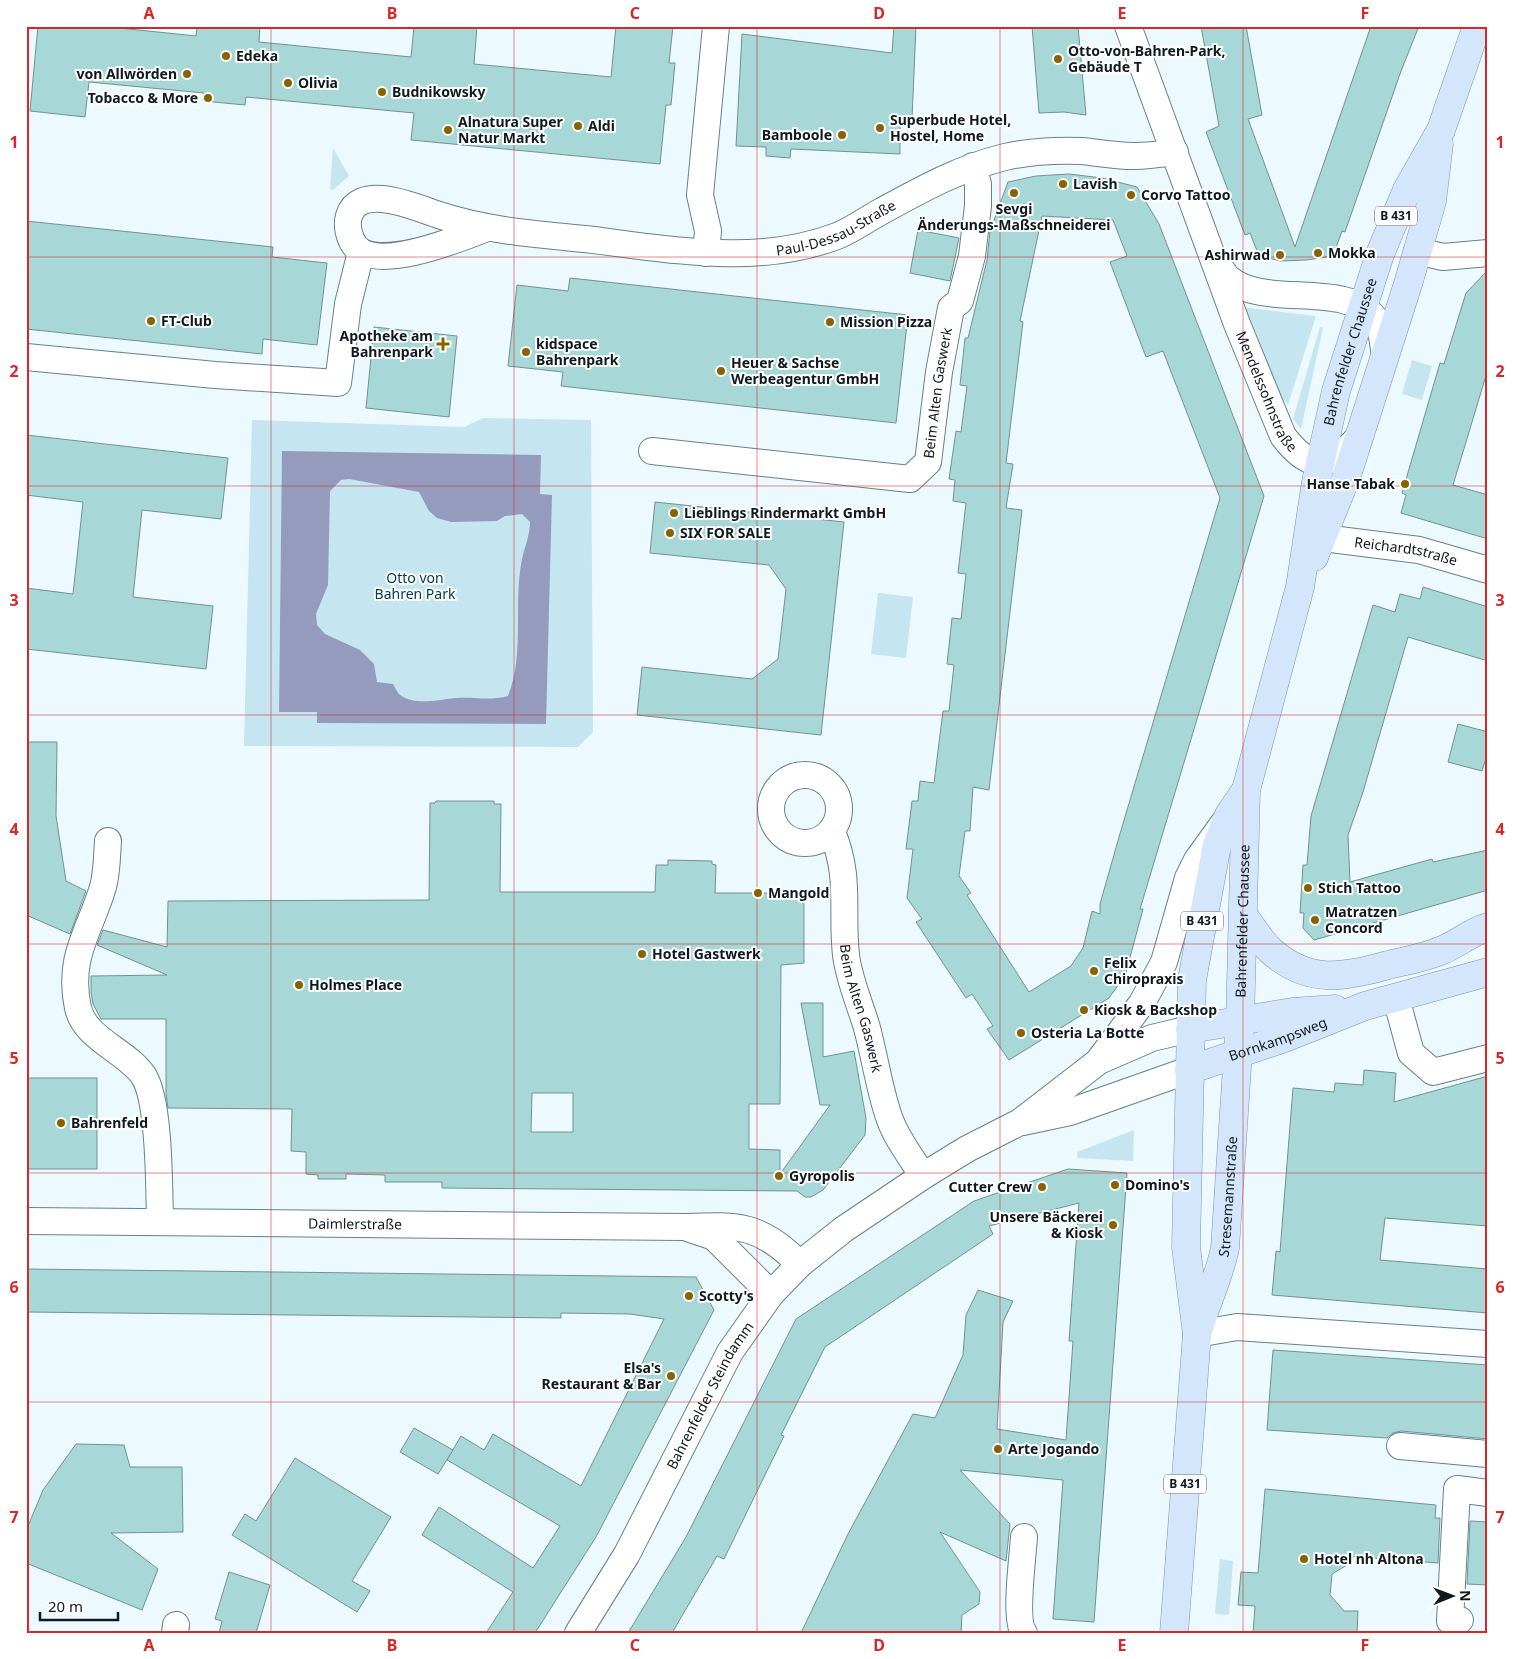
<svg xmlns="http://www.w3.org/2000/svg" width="1514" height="1659" viewBox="0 0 1514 1659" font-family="'Noto Sans',sans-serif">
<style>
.green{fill:#c5e5f1}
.water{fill:#959bbd;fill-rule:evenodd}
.building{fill:#a7d7d6;stroke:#729292;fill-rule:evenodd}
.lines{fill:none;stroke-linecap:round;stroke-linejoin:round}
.minor-casing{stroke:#65828c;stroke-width:28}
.major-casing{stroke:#7c94ac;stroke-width:29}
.minor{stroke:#fff;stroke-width:26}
.major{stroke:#d3e6fb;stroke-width:28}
.grid{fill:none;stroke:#d62828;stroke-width:1;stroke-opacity:0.55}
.poi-dot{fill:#876300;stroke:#fff;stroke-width:2}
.labels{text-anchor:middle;stroke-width:4;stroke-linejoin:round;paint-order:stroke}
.shield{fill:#fff;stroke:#575f62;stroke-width:1}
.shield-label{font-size:12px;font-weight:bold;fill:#0f1a1e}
.poi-label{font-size:14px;font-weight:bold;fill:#0f1a1e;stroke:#fff;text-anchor:start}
.street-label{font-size:14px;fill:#0f1a1e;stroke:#fff}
.park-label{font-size:14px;fill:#004051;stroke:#fff}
.neatline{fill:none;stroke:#d62828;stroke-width:2}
.grid-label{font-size:16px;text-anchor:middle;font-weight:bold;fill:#d62828}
</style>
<rect width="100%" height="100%" fill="#ecf9fe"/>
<g class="green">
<path d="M333 148 349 176 333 190 330 189Z"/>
<path d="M1240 307 1316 316 1288 405 1281 397 1253 326Z"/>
<path d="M1320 327 1323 328 1301 429 1293 419Z"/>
<path d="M1412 360 1432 366 1422 400 1402 394Z"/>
<path d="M483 418 591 420 593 732 578 747 244 746 252 420 464 427Z"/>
<path d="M878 593 913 597 906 658 871 654Z"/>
<path d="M1134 1130 1133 1161 1077 1158V1152Z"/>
<path d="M1220 1559 1233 1561 1229 1615 1215 1614Z"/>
</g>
<path class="water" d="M282 451 541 455 540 494 552 495 546 724 317 723V712H279ZM349 479 419 492 429 511 437 518 451 522 497 521 505 516 522 514 530 522C530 535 525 546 522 559 513 604 525 654 508 696 490 701 475 697 457 698 440 699 414 707 399 694 397 692 395 687 393 684L377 682 374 664 360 650 325 634 317 625 316 614 328 585 330 491 341 480Z"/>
<g class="building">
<path d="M38 26H100L196 36 197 26H260L259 42 411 57 414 26H477L474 64 611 77 616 26H673L669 63H675L671 105H666L660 164 411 140 414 113 246 97 245 105 203 101 204 93 89 82 85 117 30 111Z"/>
<path d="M894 26H916L912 119 900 120V154L791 149 790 158 766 156V147L736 146 742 34 892 53Z"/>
<path d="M1032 26H1078L1086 115 1064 112 1039 113Z"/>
<path d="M1201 26H1246L1262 115 1248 119 1295 247 1371 26H1419L1401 71 1345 232 1342 231 1333 256 1307 260 1281 261 1259 256 1250 233 1245 235 1206 132 1219 126Z"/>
<path d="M1069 174 1102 178 1137 187 1159 224 1264 496 1140 909H1143L1125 976 1109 998 1009 1060 987 1029 993 1026 972 994 966 998 916 922 922 919 907 898 913 849H906L912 801H918L920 781 934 783 943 711H949L954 665 947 664 952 618 961 619 966 574 958 573 966 503 953 501 955 480 949 479 956 431 961 432 967 386 960 385 965 338H968L987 260 990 231 1008 182 1036 176ZM1042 216 1113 220 1127 256 1110 262 1141 344 1146 357 1163 351 1220 498 1119 837 1100 904V914L1092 911 1083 948 1071 966 1029 992 967 895 971 893 959 876 965 831H970L973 787 989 790 1022 510 1006 508 1013 464 1006 463 1023 322 1020 321Z"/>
<path d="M26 221 273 247 272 257 327 263 317 345 263 339 262 354 26 329Z"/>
<path d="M918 230 959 238 950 281 910 273Z"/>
<path d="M1488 270V369L1453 485 1488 495V539L1401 513 1406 495 1402 493 1440 363 1444 364 1466 293Z"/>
<path d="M570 278 908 315 896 423 561 386 563 372 508 366 517 285 568 291Z"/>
<path d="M374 327 457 336 449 417 366 408Z"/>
<path d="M26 435 228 458 221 519 142 510 133 597 213 606 206 669 26 649V588L73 594 83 502 26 495Z"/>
<path d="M655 502 844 522 821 735 637 715 642 667 752 679 778 659 786 589 769 565 650 553Z"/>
<path d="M1423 587 1488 607V661L1408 637 1363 792 1348 835 1350 882 1432 859 1433 862 1488 850V890L1314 940 1303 928 1304 913H1300L1303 865H1307L1311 816 1373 605 1395 612 1400 594 1420 599Z"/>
<path d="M1458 724 1488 732V752L1482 771 1448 762Z"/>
<path d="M26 742H57L56 816 66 881 86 891 70 934 26 915Z"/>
<path d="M436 801H494V804H501L500 892H655L656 865H668V860L712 861V864L716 865 715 893H804V963L781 965 780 1104H749V1149L780 1150V1174L830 1105H820L801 1003H823V1057L854 1051 866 1118 865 1135 823 1190 811 1197H805L797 1191 442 1188V1182H385V1175L346 1174V1179H318V1175L306 1174V1152L291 1151 292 1109 168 1108 166 1093V1019H101L93 1004 91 992V976L167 975 97 945 103 930 167 947 168 901 429 900 430 803H435ZM532 1093H573V1132H531Z"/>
<path d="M1364 1070 1396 1073 1394 1102 1488 1076V1226L1385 1218 1380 1260 1488 1269V1313L1272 1295 1276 1251 1280 1252 1293 1088 1334 1092 1335 1083 1363 1085Z"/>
<rect x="26" y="1078" width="71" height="91"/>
<path d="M1068 1169 1127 1173 1094 1622 1053 1619 1063 1480 960 1470 1010 1524 1006 1561 940 1532 980 1592 979 1604 962 1615 961 1633H801L848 1534 913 1414 935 1418 963 1355 966 1315 978 1290 1013 1301 1003 1322 997 1429 1066 1440 1073 1341H1069L1079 1203 989 1226 993 1234 825 1347 781 1435 784 1436 724 1559 717 1556 672 1633H628L686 1537 796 1319 974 1201Z"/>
<path d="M26 1269 696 1277 714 1310 596 1537 535 1633H486L513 1592 422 1535 439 1507 533 1568 560 1526 447 1460 461 1436 484 1450 493 1434 581 1486 664 1319 630 1314 561 1313V1318L26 1312Z"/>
<path d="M1273 1350 1488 1365V1439L1401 1431 1393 1433 1387 1438 1267 1430Z"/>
<path d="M414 1428 453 1450 438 1474 400 1452Z"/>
<path d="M76 1444 124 1445 130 1467H182L183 1532 111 1533 158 1569 142 1610 26 1563V1531L43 1490Z"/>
<path d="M295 1458 391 1517 352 1581 370 1591 357 1612 232 1535 245 1514 256 1521Z"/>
<path d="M1265 1489 1436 1505 1435 1518H1440L1438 1563 1348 1556 1347 1565 1332 1574 1330 1595 1344 1611H1358L1357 1633H1253L1255 1606 1238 1605 1241 1572 1258 1573Z"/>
<path d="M1470 1521 1488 1522V1585L1467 1584Z"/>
<path d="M229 1572 270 1585 256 1633H219L222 1621 215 1619Z"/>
</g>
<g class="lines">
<defs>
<g id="minor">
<path id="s1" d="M1128 26 1237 324 1283 436C1310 472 1330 469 1359 437"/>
<path id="s2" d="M487 228C461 238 376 273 355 246 349 238 346 225 349 216 360 181 419 209 442 216 489 231 537 234 585 239 670 249 755 267 837 236 852 230 867 219 882 211 922 189 960 168 1005 157 1031 151 1056 150 1082 151 1099 153 1117 156 1134 156 1148 156 1162 154 1175 152"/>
<path d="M1417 251 1443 257 1488 253"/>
<path d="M706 253 708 231 700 195 716 26"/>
<path d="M1217 263C1220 267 1224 274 1228 278 1264 310 1347 279 1376 320 1383 330 1383 345 1385 357"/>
<path d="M26 357 215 375 338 383 348 304 361 252"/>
<path id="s3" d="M652 451 910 479 928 462 939 372 951 308 960 301 972 256 978 206V184L973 166"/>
<path id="s4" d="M1323 538 1419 550 1488 570"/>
<circle cx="805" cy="809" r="34"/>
<path id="s5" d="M832 832C851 877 841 910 846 955 849 980 860 1004 867 1028 875 1058 879 1088 889 1117 896 1138 911 1157 923 1176"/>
<path d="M108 841C107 855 107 873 103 887 90 931 67 957 78 1008 85 1039 125 1050 143 1075 160 1099 159 1190 160 1222"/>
<path d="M1396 998 1411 1053 1433 1072 1488 1058"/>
<path d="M1100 1059 1142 1003 1164 962 1188 878 1197 860 1223 824"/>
<path d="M1023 1122 1070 1112 1189 1070"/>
<path id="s6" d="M26 1221 684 1227C741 1225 758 1224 800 1264"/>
<path d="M690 1229 714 1237 771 1294"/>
<path d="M1197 1334 1237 1327 1488 1344"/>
<path d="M1400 1446 1488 1454"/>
<path d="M1024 1537C1023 1555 1014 1620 1024 1633"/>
<path d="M1460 1620 1450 1621 1457 1489 1488 1493"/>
<path d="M175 1633 176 1625"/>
<path id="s7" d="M578 1633 627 1554 730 1352 771 1294 800 1264 844 1229 923 1176 967 1149 1020 1122 1099 1061 1152 1038 1190 1029"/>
</g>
<g id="major">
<path d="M1314 557 1346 478 1408 284 1432 201 1439 144"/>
<path d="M1244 916C1252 927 1260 940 1270 950 1307 984 1343 978 1388 965 1405 961 1423 958 1440 951 1457 945 1470 932 1488 927"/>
<path d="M1190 1029 1293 1012 1335 1009"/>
<path id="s8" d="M1189 1070 1282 1039 1365 1006 1488 972"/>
<path id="s9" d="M1197 1334C1205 1305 1219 1278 1225 1248L1240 1022 1246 790 1300 587 1316 482 1336 391 1380 254 1407 190 1441 130 1477 26"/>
<path d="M1174 1633 1197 1334 1186 1247 1192 980 1217 845 1229 815 1244 793"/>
</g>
</defs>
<use href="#minor" class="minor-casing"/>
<use href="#major" class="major-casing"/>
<use href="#minor" class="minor"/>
<use href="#major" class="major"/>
</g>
<path class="grid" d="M271 26V1633M514 26V1633M757 26V1633M1000 26V1633M1243 26V1633M26 257H1488M26 486H1488M26 715H1488M26 944H1488M26 1173H1488M26 1402H1488"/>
<g class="poi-dot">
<circle cx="226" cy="56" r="5"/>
<circle cx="1058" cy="59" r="5"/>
<circle cx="187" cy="74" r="5"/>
<circle cx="288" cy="83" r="5"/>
<circle cx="382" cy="92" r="5"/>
<circle cx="208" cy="98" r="5"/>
<circle cx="578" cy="126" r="5"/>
<circle cx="880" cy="128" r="5"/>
<circle cx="448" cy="130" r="5"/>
<circle cx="842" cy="135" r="5"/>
<circle cx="1063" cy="184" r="5"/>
<circle cx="1014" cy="193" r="5"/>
<circle cx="1131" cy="195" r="5"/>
<circle cx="1318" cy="253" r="5"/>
<circle cx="1280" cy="255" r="5"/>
<circle cx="151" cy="321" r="5"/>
<circle cx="830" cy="322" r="5"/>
<path d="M440.5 336.5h5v5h5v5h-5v5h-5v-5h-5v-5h5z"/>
<circle cx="526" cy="352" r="5"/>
<circle cx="721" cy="371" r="5"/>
<circle cx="1405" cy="484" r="5"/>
<circle cx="674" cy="513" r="5"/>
<circle cx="670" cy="533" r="5"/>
<circle cx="1308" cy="888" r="5"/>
<circle cx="758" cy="893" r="5"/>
<circle cx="1315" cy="920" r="5"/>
<circle cx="642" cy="954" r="5"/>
<circle cx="1094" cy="971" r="5"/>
<circle cx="299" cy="985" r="5"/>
<circle cx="1084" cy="1010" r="5"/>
<circle cx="1021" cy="1033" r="5"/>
<circle cx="61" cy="1123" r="5"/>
<circle cx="779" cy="1176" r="5"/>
<circle cx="1115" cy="1185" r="5"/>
<circle cx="1042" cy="1187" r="5"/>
<circle cx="1113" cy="1225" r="5"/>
<circle cx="689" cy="1296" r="5"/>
<circle cx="671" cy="1376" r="5"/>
<circle cx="998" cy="1449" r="5"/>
<circle cx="1304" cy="1559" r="5"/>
</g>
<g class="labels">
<g class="shield">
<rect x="1375" y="206.5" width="42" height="19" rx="4"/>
<rect x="1181" y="911.5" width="42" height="19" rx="4"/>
<rect x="1164" y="1474.5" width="42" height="19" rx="4"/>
</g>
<g class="shield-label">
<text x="1396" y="220">B 431</text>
<text x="1202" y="925">B 431</text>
<text x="1185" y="1488">B 431</text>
</g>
<g class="poi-label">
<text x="1068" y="56">Otto-von-Bahren-Park,<tspan x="1068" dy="16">Gebäude T</tspan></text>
<text x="236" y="61">Edeka</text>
<text x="177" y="79" text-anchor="end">von Allwörden</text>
<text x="298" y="88">Olivia</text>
<text x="392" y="97">Budnikowsky</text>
<text x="198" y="103" text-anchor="end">Tobacco &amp; More</text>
<text x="890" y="125">Superbude Hotel,<tspan x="890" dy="16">Hostel, Home</tspan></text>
<text x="458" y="127">Alnatura Super<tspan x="458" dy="16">Natur Markt</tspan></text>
<text x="588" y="131">Aldi</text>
<text x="832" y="140" text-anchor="end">Bamboole</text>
<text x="1073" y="189">Lavish</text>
<text x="1141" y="200">Corvo Tattoo</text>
<text x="1014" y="214" text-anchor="middle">Sevgi<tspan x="1014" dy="16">Änderungs-Maßschneiderei</tspan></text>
<text x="1328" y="258">Mokka</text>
<text x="1270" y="260" text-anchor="end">Ashirwad</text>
<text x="161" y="326">FT-Club</text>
<text x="840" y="327">Mission Pizza</text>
<text x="433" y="341" text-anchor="end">Apotheke am<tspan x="433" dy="16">Bahrenpark</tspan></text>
<text x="536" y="349">kidspace<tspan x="536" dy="16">Bahrenpark</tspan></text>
<text x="731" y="368">Heuer &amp; Sachse<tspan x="731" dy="16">Werbeagentur GmbH</tspan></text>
<text x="1395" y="489" text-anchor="end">Hanse Tabak</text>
<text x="684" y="518">Lieblings Rindermarkt GmbH</text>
<text x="680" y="538">SIX FOR SALE</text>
<text x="1318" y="893">Stich Tattoo</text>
<text x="768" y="898">Mangold</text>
<text x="1325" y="917">Matratzen<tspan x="1325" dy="16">Concord</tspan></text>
<text x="652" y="959">Hotel Gastwerk</text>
<text x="1104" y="968">Felix<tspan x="1104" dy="16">Chiropraxis</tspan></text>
<text x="309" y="990">Holmes Place</text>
<text x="1094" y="1015">Kiosk &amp; Backshop</text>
<text x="1031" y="1038">Osteria La Botte</text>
<text x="71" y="1128">Bahrenfeld</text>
<text x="789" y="1181">Gyropolis</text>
<text x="1125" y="1190">Domino's</text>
<text x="1032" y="1192" text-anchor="end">Cutter Crew</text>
<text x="1103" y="1222" text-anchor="end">Unsere Bäckerei<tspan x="1103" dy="16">&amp; Kiosk</tspan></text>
<text x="699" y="1301">Scotty's</text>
<text x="661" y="1373" text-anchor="end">Elsa's<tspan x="661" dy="16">Restaurant &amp; Bar</tspan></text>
<text x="1008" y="1454">Arte Jogando</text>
<text x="1314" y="1564">Hotel nh Altona</text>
</g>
<g class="street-label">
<text dy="5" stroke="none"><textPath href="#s2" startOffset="675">Paul-Dessau-Straße</textPath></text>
<text dy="5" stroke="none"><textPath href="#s9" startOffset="1000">Bahrenfelder Chaussee</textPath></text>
<text dy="5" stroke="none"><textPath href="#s1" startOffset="391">Mendelssohnstraße</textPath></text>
<text dy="5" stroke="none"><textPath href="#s3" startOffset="354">Beim Alten Gaswerk</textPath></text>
<text dy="5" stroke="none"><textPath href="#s4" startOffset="84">Reichardtstraße</textPath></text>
<text dy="5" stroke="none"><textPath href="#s9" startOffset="418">Bahrenfelder Chaussee</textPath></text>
<text dy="5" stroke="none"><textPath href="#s5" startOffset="180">Beim Alten Gaswerk</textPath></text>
<text dy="5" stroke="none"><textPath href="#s8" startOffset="94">Bornkampsweg</textPath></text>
<text dy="5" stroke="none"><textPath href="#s9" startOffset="142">Stresemannstraße</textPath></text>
<text dy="5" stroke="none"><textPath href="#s6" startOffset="329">Daimlerstraße</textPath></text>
<text dy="5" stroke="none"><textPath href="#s7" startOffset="272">Bahrenfelder Steindamm</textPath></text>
</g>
<g class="park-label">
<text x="415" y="583">Otto von<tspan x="415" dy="16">Bahren Park</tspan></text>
</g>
</g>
<rect width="1514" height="1659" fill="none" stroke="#ffffff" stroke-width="55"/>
<g transform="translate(1452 1596) rotate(89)" stroke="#ffffff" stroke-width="4" paint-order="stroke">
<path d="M0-4L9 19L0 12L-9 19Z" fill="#0f1a1e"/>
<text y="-8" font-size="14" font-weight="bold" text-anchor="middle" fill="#0f1a1e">N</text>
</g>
<path d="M40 1612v8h78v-8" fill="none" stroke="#0f1a1e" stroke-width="2.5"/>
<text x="48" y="1612" font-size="15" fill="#0f1a1e" stroke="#ffffff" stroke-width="4" paint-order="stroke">20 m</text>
<rect x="28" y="28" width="1458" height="1604" class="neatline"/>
<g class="grid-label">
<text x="149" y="19">A</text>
<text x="392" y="19">B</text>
<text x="635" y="19">C</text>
<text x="879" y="19">D</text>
<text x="1122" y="19">E</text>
<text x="1365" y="19">F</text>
<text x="14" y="148">1</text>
<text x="1500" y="148">1</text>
<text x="14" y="377">2</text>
<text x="1500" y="377">2</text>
<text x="14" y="606">3</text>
<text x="1500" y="606">3</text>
<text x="14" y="835">4</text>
<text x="1500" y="835">4</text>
<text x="14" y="1064">5</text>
<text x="1500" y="1064">5</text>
<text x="14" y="1293">6</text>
<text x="1500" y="1293">6</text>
<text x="14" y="1523">7</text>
<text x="1500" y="1523">7</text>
<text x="149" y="1651">A</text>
<text x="392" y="1651">B</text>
<text x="635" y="1651">C</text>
<text x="879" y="1651">D</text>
<text x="1122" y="1651">E</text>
<text x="1365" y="1651">F</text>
</g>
</svg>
